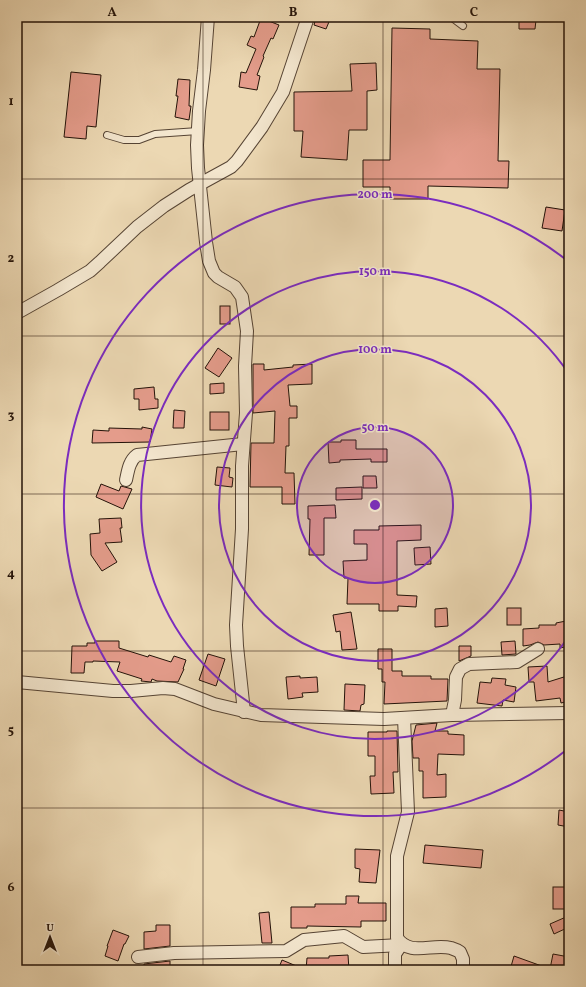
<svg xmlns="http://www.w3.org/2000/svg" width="586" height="987" viewBox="0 0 586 987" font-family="Vollkorn,serif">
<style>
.building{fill:#e49c8b;stroke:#241309}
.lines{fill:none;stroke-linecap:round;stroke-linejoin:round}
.lane-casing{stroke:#564434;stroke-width:8}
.street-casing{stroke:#564434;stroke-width:14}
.lane{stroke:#f3e6ce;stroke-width:6}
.street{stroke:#f3e6ce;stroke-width:12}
.grid{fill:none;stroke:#241309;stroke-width:1;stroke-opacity:0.55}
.ring{fill:none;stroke:#7b2cbf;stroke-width:2}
.centre{fill:#7b2cbf;stroke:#f3e6ce;stroke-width:2}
.ring-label{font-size:12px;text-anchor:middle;font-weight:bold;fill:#7b2cbf;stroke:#f3e6ce;stroke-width:3;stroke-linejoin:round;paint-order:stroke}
.neatline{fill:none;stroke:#241309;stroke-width:1.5}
.grid-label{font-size:13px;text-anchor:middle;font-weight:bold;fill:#241309}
</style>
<rect width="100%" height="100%" fill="#ecd8b3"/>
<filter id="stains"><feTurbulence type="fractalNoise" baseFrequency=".005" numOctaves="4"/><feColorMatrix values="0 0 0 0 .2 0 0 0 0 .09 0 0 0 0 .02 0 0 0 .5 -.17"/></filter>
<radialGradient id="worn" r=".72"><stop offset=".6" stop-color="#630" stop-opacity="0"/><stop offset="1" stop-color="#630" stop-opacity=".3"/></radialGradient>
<g class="building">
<path d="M316 17H331L326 29 314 25Z"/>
<path d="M261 18 279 25 273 39 271 38 263 56 264 57 257 75 260 76 257 90 239 87 241 72 246 73 256 49 247 45 251 36 254 37Z"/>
<path d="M519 19 536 20 535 29H519Z"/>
<path d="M392 28 430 29V39L478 41 477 69H500L498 161H509L508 188 428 186V199H390V187H363V160H390Z"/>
<path d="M376 63 377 90 367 91V130H349L347 160 301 157 303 131H294V92L352 91 350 64Z"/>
<path d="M71 72 101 75 96 127 87 126 86 139 64 137Z"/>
<path d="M178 79 190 80 189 106H191L189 120 175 117 178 96H176Z"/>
<path d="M546 207 565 210 562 231 542 228Z"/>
<rect x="220" y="306" width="10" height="18"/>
<path d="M218 348 232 358 219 377 205 368Z"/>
<path d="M253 364H264V370L293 367V365L312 364V384L288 385 290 406H297V418H289V446H286L285 473H294L295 504H282V487H250L251 443H274L275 411 253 413Z"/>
<path d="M224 383V393L210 394V384Z"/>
<path d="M154 387 155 399H158V408L139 410V399H134V389Z"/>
<path d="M174 410 185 411 184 428H173Z"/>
<rect x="210" y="412" width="19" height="18"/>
<path d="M142 427 152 429 150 442 92 443 93 430 109 431V428L142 429Z"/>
<path d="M341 440H356V449H387V462H371V459L340 460V462L329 463 328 442H341Z"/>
<path d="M217 467 230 468 229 477 233 478 232 487 215 485Z"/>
<path d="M363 476H376L377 488H363Z"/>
<path d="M101 484 119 491 121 486 132 489 123 509 96 497Z"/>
<path d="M362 487V499L336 500V488Z"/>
<path d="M335 505 336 518H324V555H309L310 519H308V506Z"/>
<path d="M121 518 122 528H120L122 542 105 543 117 562 102 571 91 555 90 534 100 533 99 519Z"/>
<path d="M421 525V540L397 541V595L417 596 416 607 398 606V611H379V604H347L348 578H344L343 561 367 560V544H354V530H379V526Z"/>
<path d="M430 547 431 564 415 565 414 548Z"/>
<path d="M447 608 448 626 435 627V609Z"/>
<rect x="507" y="608" width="14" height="17"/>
<path d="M351 612 357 649 342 650 340 631 336 632 333 615Z"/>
<path d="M566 621 569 646 560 648V644L544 645 538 642 530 645 523 646V629L539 628V625H556V623Z"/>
<path d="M95 641H119V648L148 657 149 655 171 662 174 656 186 660 183 669H184L178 682 157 681 152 679 151 682 141 681 142 679 117 671 120 662 93 661V662H85L84 673H71L72 646H87V643H95Z"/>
<path d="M515 641 516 654 502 655 501 642Z"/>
<path d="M459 646H471V656L459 661Z"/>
<path d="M378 649H392V671H402V676H431V679H448L447 701 384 704 385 682H382V669H378Z"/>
<path d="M208 654 225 659 216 686 199 680Z"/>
<path d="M547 666 548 682 567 676 569 683V701L561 703 560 698 536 701 534 682H529L528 667Z"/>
<path d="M300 676V678L317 677 318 692 302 693 303 697 288 699 286 677Z"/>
<path d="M492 678 506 679 505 685 516 687 514 702 503 700 502 706 477 703 480 682 491 683Z"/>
<path d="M345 684 365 685 364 704 361 705 360 711 344 710Z"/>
<path d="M437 723 435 731H448V734L464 735V755L438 754 437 775 446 774V797L423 798V771H419V758H413L412 741 416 725Z"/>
<path d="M387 731H397L398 772H393L394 793 371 794 370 776H375V756H368V732H387Z"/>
<path d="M559 810 569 812V827L558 825Z"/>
<path d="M425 845 483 850 481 868 423 863Z"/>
<path d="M355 849 380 850 376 883 359 882 360 869 355 868Z"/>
<rect x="553" y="887" width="16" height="22"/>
<path d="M346 896H359L358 903H386V921H361V927L307 926V928H291V907H315V904H346Z"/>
<path d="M269 912 272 943H262L259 913Z"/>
<path d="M566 917 569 927 554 934 550 924Z"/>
<path d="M156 925H170V946L144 949V932L156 931Z"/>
<path d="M113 930 129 936 125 944H124L118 961 105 956 108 946H107Z"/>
<path d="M553 954 569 957 568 970H510L514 956 550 969Z"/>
<path d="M348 955 349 970H306L307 958H329V956Z"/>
<path d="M282 960 306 970H278Z"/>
<path d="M170 961V970H144V964Z"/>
</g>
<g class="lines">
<defs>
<g id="lane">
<path d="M451 17 463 26"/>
<path d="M107 135 124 140H139L155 134 198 131"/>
</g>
<g id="street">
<path d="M208 17 204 70 199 111 197 145 198 168 206 242 209 261 214 273 218 277 235 287 242 297 247 331 245 366 246 413 242 466V529L236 625 237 646 244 712"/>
<path d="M17 313 58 290 90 271 100 262 137 227 164 206 189 190 231 167 237 161 262 127 283 92 308 17"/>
<path d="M126 480C128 471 129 461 137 455L243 444"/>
<path d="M17 682 113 691H131L163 688 175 689 214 704 261 715 384 719 452 715 569 713"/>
<path d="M452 715 455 700 456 677 460 669 469 664 517 662 538 649"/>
<path d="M404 718 408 812 397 856V938C410 957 432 943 451 948 454 949 457 950 460 952L463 959V970"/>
<path d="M138 957 174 953 286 951 304 940 344 936 363 947 401 945"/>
<path d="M395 970V954L401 945"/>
</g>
</defs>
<use href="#lane" class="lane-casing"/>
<use href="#street" class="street-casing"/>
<use href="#lane" class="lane"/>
<use href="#street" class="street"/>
</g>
<path class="grid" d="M203 17V970M383 17V970M17 179H569M17 336H569M17 494H569M17 651H569M17 808H569"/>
<circle cx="375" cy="505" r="78" fill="#7b2cbf" fill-opacity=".12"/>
<g class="ring">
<circle cx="375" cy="505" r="78"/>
<circle cx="375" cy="505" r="156"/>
<path d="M569 636A234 234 0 1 1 569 374"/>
<path d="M569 748A311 311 0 1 1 569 262"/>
</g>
<circle cx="375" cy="505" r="6" class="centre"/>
<g class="ring-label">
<text x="375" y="198">200 m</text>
<text x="375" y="275">150 m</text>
<text x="375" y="353">100 m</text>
<text x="375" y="431">50 m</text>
</g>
<rect width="586" height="987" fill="none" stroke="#ecd8b3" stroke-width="44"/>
<g transform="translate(50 937)" stroke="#f3e6ce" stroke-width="3" paint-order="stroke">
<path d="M0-3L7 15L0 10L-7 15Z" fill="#241309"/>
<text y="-6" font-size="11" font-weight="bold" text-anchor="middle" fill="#241309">U</text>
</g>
<rect x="22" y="22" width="542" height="943" class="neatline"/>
<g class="grid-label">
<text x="112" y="16">A</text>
<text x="293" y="16">B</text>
<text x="474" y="16">C</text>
<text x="11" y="105">1</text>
<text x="11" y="262">2</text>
<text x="11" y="419">3</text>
<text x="11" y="577">4</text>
<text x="11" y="734">5</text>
<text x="11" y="891">6</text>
</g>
<rect width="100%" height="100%" filter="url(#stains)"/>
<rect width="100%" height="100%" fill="url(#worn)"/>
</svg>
